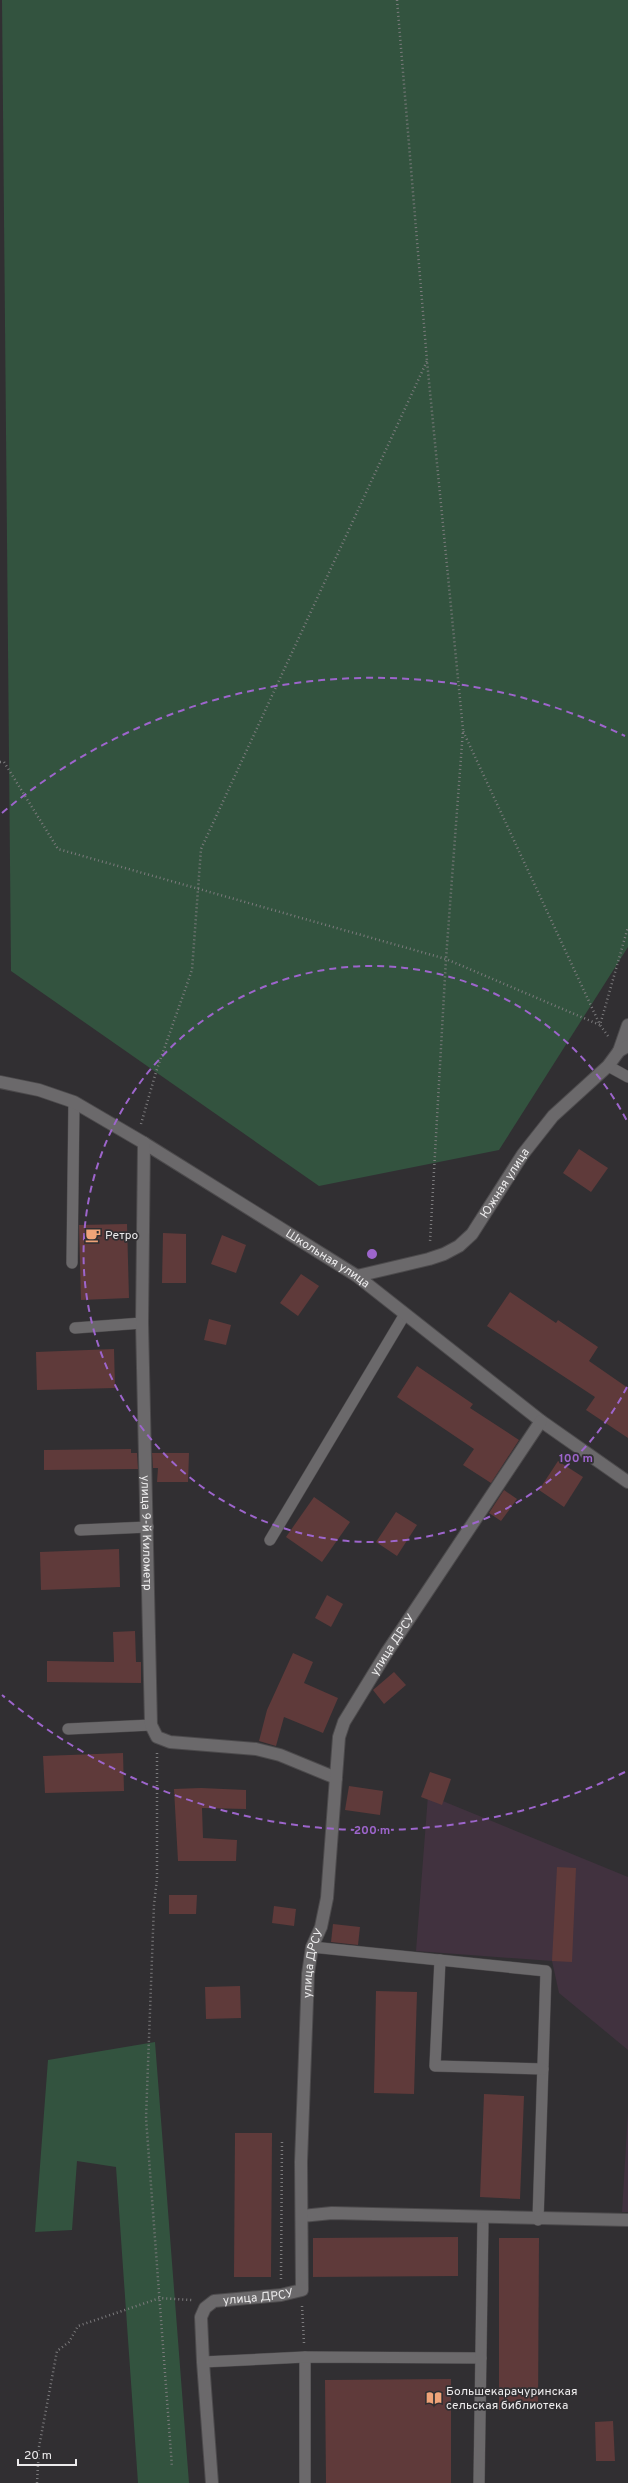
<svg xmlns="http://www.w3.org/2000/svg" width="628" height="2483" viewBox="0 0 628 2483" font-family="Overpass,sans-serif">
<style>
.industrial{fill:#41323f}
.green{fill:#33533f}
.building{fill:#5f3a3a}
.lines{fill:none;stroke-linecap:round;stroke-linejoin:round}
.lane-casing{stroke:#4c4a4c;stroke-width:12}
.street-casing{stroke:#4c4a4c;stroke-width:14}
.path{stroke:#7c7b7d;stroke-width:2.5;stroke-dasharray:1 3;stroke-linecap:butt}
.lane{stroke:#6b696b;stroke-width:11}
.street{stroke:#6b696b;stroke-width:12}
.ring{fill:none;stroke:#9d65cc;stroke-width:2;stroke-dasharray:7 5}
.labels{text-anchor:middle;stroke-width:3.5;stroke-linejoin:round;paint-order:stroke}
.street-label{font-size:12px;fill:#ecebec;stroke:#312f32}
.poi-label{font-size:12px;fill:#ecebec;stroke:#312f32;text-anchor:start}
.centre{fill:#9d65cc;stroke:#312f32;stroke-width:2}
.ring-label{font-size:12px;text-anchor:middle;font-weight:bold;fill:#9d65cc;stroke:#312f32;stroke-width:3.5;stroke-linejoin:round;paint-order:stroke}
</style>
<rect width="100%" height="100%" fill="#312f32"/>
<g class="industrial">
<path d="M428 1795 628 1877V2050L559 1993 552 1961 416 1951Z"/>
<path d="M628 2112V2212H622Z"/>
</g>
<g class="green">
<path d="M2 0H628V947L499 1150 319 1186 11 971Z"/>
<path d="M155 2042 189 2483H138L116 2167 77 2161 72 2230 35 2232 48 2060Z"/>
</g>
<g class="building">
<path d="M579 1149 608 1168 591 1192 563 1173Z"/>
<path d="M127 1224 129 1298 81 1300 79 1225Z"/>
<path d="M163 1233 186 1234V1283H162Z"/>
<path d="M222 1235 246 1245 236 1273 211 1264Z"/>
<path d="M301 1274 319 1286 298 1316 280 1303Z"/>
<path d="M510 1292 556 1323 558 1320 598 1347 589 1361 628 1388V1438L586 1410 595 1397 487 1326Z"/>
<path d="M209 1319 231 1325 226 1345 204 1340Z"/>
<path d="M114 1349 115 1388 37 1390 36 1352Z"/>
<path d="M417 1366 473 1404 470 1408 519 1440 491 1483 463 1465 474 1449 397 1397Z"/>
<path d="M131 1449V1453H137L138 1469 44 1470V1450Z"/>
<path d="M152 1453H189L188 1482H157L158 1468H153Z"/>
<path d="M558 1461 583 1477 564 1507 539 1490Z"/>
<path d="M504 1490 517 1499 501 1521 489 1513Z"/>
<path d="M314 1497 350 1522 322 1562 286 1537Z"/>
<path d="M396 1512 417 1525 397 1556 376 1542Z"/>
<path d="M119 1549 120 1587 41 1590 40 1552Z"/>
<path d="M327 1595 343 1604 331 1627 315 1618Z"/>
<path d="M135 1631 136 1662H141V1683L47 1682V1661L114 1662 113 1632Z"/>
<path d="M293 1653 313 1662 304 1683 338 1698 323 1733 284 1717 276 1746 259 1741 267 1710Z"/>
<path d="M394 1672 406 1685 384 1704 373 1690Z"/>
<path d="M123 1753 124 1791 45 1793 43 1756Z"/>
<path d="M430 1772 451 1779 442 1805 421 1797Z"/>
<path d="M349 1786 383 1791 380 1815 345 1810Z"/>
<path d="M201 1788 246 1790V1809L202 1808 203 1838 237 1840 236 1861H178L174 1789Z"/>
<path d="M557 1867 576 1868 572 1962 552 1961Z"/>
<path d="M169 1895H197L196 1914H169Z"/>
<path d="M274 1906 296 1909 294 1926 272 1923Z"/>
<path d="M333 1924 360 1927 358 1945 331 1942Z"/>
<path d="M240 1986 241 2018 206 2019 205 1987Z"/>
<path d="M376 1991 417 1992 414 2094 374 2093Z"/>
<path d="M484 2094 524 2096 520 2199 480 2197Z"/>
<path d="M235 2133H272L271 2277H234Z"/>
<path d="M458 2237V2276L313 2277V2238Z"/>
<path d="M499 2238H539L538 2410H499Z"/>
<path d="M451 2379V2483H326L325 2380Z"/>
<path d="M613 2421 615 2461H596L595 2422Z"/>
</g>
<g class="lines">
<defs>
<g id="lane">
<path d="M608 1066 628 1077"/>
<path d="M72 1263 74 1102"/>
<path d="M75 1328 142 1323"/>
<path d="M80 1530 148 1527"/>
<path d="M270 1540 405 1314"/>
<path d="M68 1729 151 1725"/>
<path d="M312 1947 546 1971 538 2220"/>
<path d="M440 1960 435 2066 543 2069"/>
<path d="M305 2357V2483"/>
<path d="M203 2362 305 2357 481 2358"/>
<path d="M479 2483 483 2218"/>
</g>
<g id="street">
<path d="M619 1051 628 1025"/>
<path id="s1" d="M0 1082 39 1090 74 1102 144 1143 357 1276 541 1421 628 1482"/>
<path id="s2" d="M144 1143 142 1323 151 1725 157 1737 170 1742 256 1749 280 1755 336 1778"/>
<path id="s3" d="M357 1276 429 1259 444 1254 459 1246 472 1234 523 1154 553 1116 608 1066 619 1051 628 1046"/>
<path d="M302 2216 332 2213 628 2220"/>
<path id="s4" d="M212 2483 203 2362 201 2317 205 2308 214 2301 281 2295 302 2290 301 2162 308 1974 312 1947 321 1927 327 1898 339 1737 344 1722 387 1652 541 1421"/>
</g>
</defs>
<use href="#lane" class="lane-casing"/>
<use href="#street" class="street-casing"/>
<g class="path">
<path d="M397 0 427 361 463 730 446 959 430 1242"/>
<path d="M0 762H4L58 849 446 959 600 1025 463 731"/>
<path d="M608 1036 600 1025 628 927"/>
<path d="M141 1124 156 1072 192 970 201 849 427 361"/>
<path d="M157 1753V1879L154 1905 146 2118 172 2467"/>
<path d="M281 2279 282 2139"/>
<path d="M302 2306 304 2343"/>
<path d="M37 2483 39 2447 57 2351 69 2342 78 2326 160 2298 192 2300"/>
</g>
<use href="#lane" class="lane"/>
<use href="#street" class="street"/>
</g>
<g class="ring">
<path d="M627 1387A288 288 0 1 1 627 1121"/>
<path d="M625 1772A576 576 0 0 1 2 1695M2 813A576 576 0 0 1 625 736"/>
</g>
<defs>
<symbol id="cafe-bare" viewBox="-9 -9 18 18"><path d="M-5.5-4.5H6V0H3Q3 3.5 0 3.5H-2.5Q-5.5 3.5-5.5 0ZM3-3.2v2h1.7v-2ZM-6 4.5H4V6H-6Z" fill="#efa378" stroke="#312f32" stroke-width="2.5" paint-order="stroke"/></symbol>
<symbol id="library-bare" viewBox="-9 -9 18 18"><path d="M-6-4Q-3-5.5-.7-3.5V5Q-3 3-6 4ZM6-4Q3-5.5 .7-3.5V5Q3 3 6 4Z" fill="#efa378" stroke="#312f32" stroke-width="2.5" paint-order="stroke"/></symbol>
</defs>
<g fill-rule="evenodd">
<use href="#cafe-bare" x="82" y="1224" width="22" height="22"/>
<use href="#library-bare" x="423" y="2387" width="22" height="22"/>
</g>
<g class="labels">
<g class="street-label">
<text dy="4" stroke="none"><textPath href="#s3" startOffset="185">Южная улица</textPath></text>
<text dy="4" stroke="none"><textPath href="#s1" startOffset="375">Школьная улица</textPath></text>
<text dy="4" stroke="none"><textPath href="#s2" startOffset="390">улица 9-й Километр</textPath></text>
<text dy="4" stroke="none"><textPath href="#s4" startOffset="940">улица ДРСУ</textPath></text>
<text dy="4" stroke="none"><textPath href="#s4" startOffset="604">улица ДРСУ</textPath></text>
<text dy="4" stroke="none"><textPath href="#s4" startOffset="232">улица ДРСУ</textPath></text>
</g>
<g class="poi-label">
<text x="105" y="1239">Ретро</text>
<text x="446" y="2395">Большекарачуринская<tspan x="446" dy="14">сельская библиотека</tspan></text>
</g>
</g>
<circle cx="372" cy="1254" r="6" class="centre"/>
<g class="ring-label">
<text x="576" y="1462">100 m</text>
<text x="372" y="1834">200 m</text>
</g>
<path d="M18 2459v6h58v-6" fill="none" stroke="#ecebec" stroke-width="2"/>
<text x="24" y="2459" font-size="12" fill="#ecebec" stroke="#312f32" stroke-width="3" paint-order="stroke">20 m</text>
</svg>
